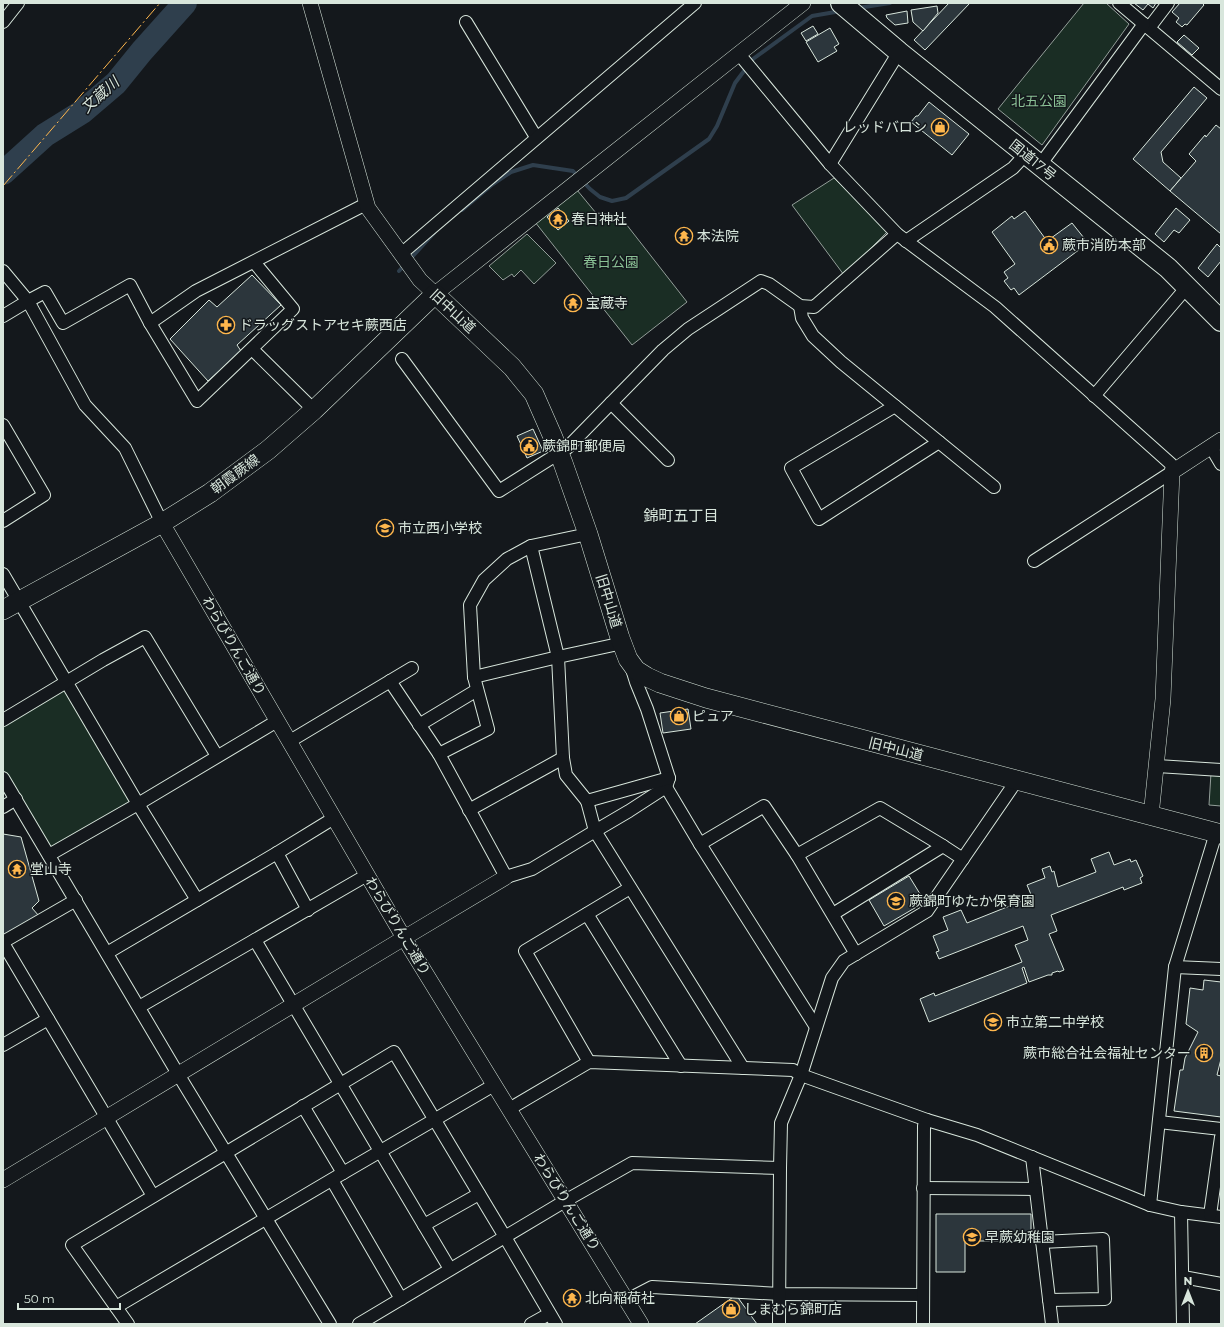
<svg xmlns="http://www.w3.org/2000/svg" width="1224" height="1327" viewBox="0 0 1224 1327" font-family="Montserrat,'Noto Sans JP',sans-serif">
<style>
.green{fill:#1a2d24;stroke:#939e99}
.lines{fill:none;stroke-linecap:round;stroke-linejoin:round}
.stream{stroke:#2f3f4d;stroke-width:4}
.river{stroke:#2f3f4d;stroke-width:24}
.building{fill:#2c363c;stroke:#d8e6dc}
.minor-casing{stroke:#d8e6dc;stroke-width:14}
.tertiary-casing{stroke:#d8e6dc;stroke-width:16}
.primary-casing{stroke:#d8e6dc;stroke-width:20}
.trunk-casing{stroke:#d8e6dc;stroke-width:22}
.minor{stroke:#14181c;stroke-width:12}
.tertiary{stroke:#14181c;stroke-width:15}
.primary{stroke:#14181c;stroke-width:19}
.trunk{stroke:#14181c;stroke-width:20}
.power{stroke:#ffb74d;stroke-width:1;stroke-dasharray:14 3 2 3;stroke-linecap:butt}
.labels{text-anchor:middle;stroke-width:3;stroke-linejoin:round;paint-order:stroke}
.park-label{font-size:14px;fill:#8ac095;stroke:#14181c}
.poi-label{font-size:14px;fill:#d8e6dc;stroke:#14181c;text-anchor:start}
.street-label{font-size:14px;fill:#d8e6dc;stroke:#14181c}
.water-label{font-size:15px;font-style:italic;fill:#d8e6dc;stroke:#14181c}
.neighbourhood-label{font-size:15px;fill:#d8e6dc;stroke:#14181c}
</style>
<rect width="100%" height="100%" fill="#14181c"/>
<g class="green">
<path d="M1084 3H1106L1129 24 1042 145 998 109Z"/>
<path d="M834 178 888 231 844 275 792 205Z"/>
<path d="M577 190 596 213 619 215 687 302 632 345 535 222Z"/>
<path d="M527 234 556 263 534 284 521 270 514 277 512 274 503 280 489 266Z"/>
<path d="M67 682 138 804 49 855 3 778V720Z"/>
<path d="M1211 773H1221V806L1209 805Z"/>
</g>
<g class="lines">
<g class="stream">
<path d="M858 8 890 3"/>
<path d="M462 210 493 184 511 172 533 165 573 171 590 189 600 197 612 201 626 198 709 139 717 126 735 83 753 59 812 16 841 11"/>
<path d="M399 271 434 233"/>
</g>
<path class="river" d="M3 173 45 135 82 112 116 83 142 51 185 3"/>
</g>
<g class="building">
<path d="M949 3H970L925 50 914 40Z"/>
<path d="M1134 3H1156L1153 8 1148 4 1143 10Z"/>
<path d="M1180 3H1202L1204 5 1187 25 1185 24 1182 27 1176 22 1179 18 1172 12Z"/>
<path d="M937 6 938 13 923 31 913 22 911 10Z"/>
<path d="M907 11 908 23 895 25 887 18 886 15Z"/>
<path d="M813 26 818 34 806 41 801 33Z"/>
<path d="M830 28 839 44 834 47 837 51 818 62 806 42Z"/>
<path d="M1184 35 1199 48 1192 55 1177 42Z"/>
<path d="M1194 87 1207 98 1161 152 1163 162 1181 178 1170 191 1133 159Z"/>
<path d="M929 102 969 134 952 155 911 122 916 116H918Z"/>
<path d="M1216 125 1221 129V234L1170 191 1196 161 1189 154 1205 135 1206 137Z"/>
<path d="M558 208 569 221 558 230 547 217Z"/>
<path d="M1176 208 1190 220 1179 233 1174 230 1164 242 1155 234Z"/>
<path d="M1025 211 1047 241 1072 223 1088 243 1019 295 1014 288 1011 290 1004 281 1008 278 1004 272 1015 264 992 232 1012 216 1014 219Z"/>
<path d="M1217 244 1221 248V261L1208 277 1198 268Z"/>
<path d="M252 275 281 305 237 345 241 351 208 381 170 339 209 300 217 307Z"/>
<path d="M533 429 543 451 527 458 517 436Z"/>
<path d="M688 709 691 729 663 733 660 713Z"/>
<path d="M3 834 21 837 39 901 32 908 39 916 5 937 3 933Z"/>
<path d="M1109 852 1114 865 1130 859 1131 862 1136 860 1143 876 1140 878 1142 883 1124 890 1123 887 1051 915 1057 931 1049 934 1064 970 1059 972 1058 971 1052 973V975H1048L1029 982 1024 967 1022 968 1027 983 929 1022 920 999 934 993 935 996 1022 962 1015 945 1028 940 1023 926 939 959 936 952 939 951 933 936 948 930 943 917 961 910 967 923 1032 897 1027 885 1045 878 1042 869 1050 866 1052 872 1054 871 1058 887 1096 872 1091 859Z"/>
<path d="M909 876 925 902 884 926 869 900Z"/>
<path d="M1204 980 1221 982V1059L1217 1075 1221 1076V1117L1174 1111 1180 1070H1183L1185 1058 1198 1032 1186 1024 1190 988 1203 990Z"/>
<path d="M936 1214H1031V1241H965V1272H936Z"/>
<path d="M570 1295H574L575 1300H570Z"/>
<path d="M736 1295 757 1324H695Z"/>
</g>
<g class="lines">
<defs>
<g id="minor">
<path d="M1119 3 1221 89"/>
<path d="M3 22 18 3"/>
<path d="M466 22 536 137"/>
<path d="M1149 28 1168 3"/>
<path d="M739 54 830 164 897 234 995 307 1171 464 1172 472 1034 561"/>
<path d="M830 164 899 52"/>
<path d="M1040 165 1144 24"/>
<path d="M906 241 1013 168 1026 154"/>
<path d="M401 254 695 3"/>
<path d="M3 271 28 301 45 292 63 323 130 285 150 323 197 401 293 309 254 262"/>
<path d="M800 306 802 318 813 336 841 362 994 487"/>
<path d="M3 316 28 301 85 405 125 448 162 523"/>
<path d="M150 323 196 291 366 204"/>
<path d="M252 349 314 410"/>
<path d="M402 359 499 491 567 448 663 350 688 329 761 281 769 284 800 306 814 307 897 234"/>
<path d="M1094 396 1187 287"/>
<path d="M611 403 668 460"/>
<path d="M895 406 791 468 819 519 939 442"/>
<path d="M3 425 44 495 3 521"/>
<path d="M1211 447 1221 464"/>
<path d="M3 574 138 804 197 900"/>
<path d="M474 677 558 657 531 546"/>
<path d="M390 681 439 754 506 877 532 869 595 831 743 1068"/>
<path d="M3 720 103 660 145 637 217 756"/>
<path d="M419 725 477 690"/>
<path d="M290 741 412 668"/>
<path d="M439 754 488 729 474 677 470 605 484 580 507 559 531 546 588 534"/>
<path d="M563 758 558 657 623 643"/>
<path d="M1157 766 1221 770"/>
<path d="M3 778 178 1074 330 1324"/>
<path d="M666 787 700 844 816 1027"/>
<path d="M587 801 595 831 629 811 666 787 669 778 647 709 636 682 631 666"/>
<path d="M3 807 16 799"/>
<path d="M469 810 563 758 566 775 587 801 669 778"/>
<path d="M700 844 764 806 797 855 856 954"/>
<path d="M277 853 308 910"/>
<path d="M49 855 138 804 277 721"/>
<path d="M797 855 880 808 943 846"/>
<path d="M587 914 681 1066"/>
<path d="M833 914 943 846 963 859"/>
<path d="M255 940 450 1269"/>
<path d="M3 942 76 900"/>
<path d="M3 943 153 1196"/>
<path d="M107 953 277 853 334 818"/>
<path d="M1175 967 1221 969"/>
<path d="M139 1007 367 875"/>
<path d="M3 1045 48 1019"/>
<path d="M589 1062 525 951 630 888"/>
<path d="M303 1106 343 1173"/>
<path d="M509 1109 589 1062 793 1070 801 1075 927 1120 977 1135 1150 1205 1181 1212 1221 1217"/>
<path d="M1159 1122 1221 1129"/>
<path d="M1032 1157 1052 1324"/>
<path d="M332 1180 401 1299"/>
<path d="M923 1188 1036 1189"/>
<path d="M1150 1205 1175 967 1216 833"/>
<path d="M1181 1212 1183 1324"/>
<path d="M1210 1215 1221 1137"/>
<path d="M424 1225 479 1194"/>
<path d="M1042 1242 1103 1239 1105 1299 1049 1300"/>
<path d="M1183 1277 1221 1284"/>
<path d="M627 1300 652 1287 780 1294 923 1295"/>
<path d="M116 1307 343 1173 494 1085"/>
<path d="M128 1324 72 1245 394 1052 505 1237 556 1324"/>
<path d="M359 1324 565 1201 632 1163 780 1168"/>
<path d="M531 1324 549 1314"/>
<path d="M779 1324 780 1168 781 1123 801 1075 832 978 844 961 927 911 1017 780"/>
<path d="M923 1324 924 1126 927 1120"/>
</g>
<g id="tertiary">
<path d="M310 3 368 208 420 280 435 294 803 3"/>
<path d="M162 523 404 938 641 1324"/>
<path d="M1151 816 1163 699 1172 472 1221 440"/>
<path d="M3 1180 404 938 506 877"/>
</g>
<path id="primary" d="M3 610 162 523 210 493 268 450 314 410 435 294 512 367 534 394 552 435 563 463 588 534 620 638 628 659 636 670 647 677 660 683 706 698 1221 834"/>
<path id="trunk" d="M841 3 899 52 1168 268 1221 321"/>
</defs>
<use href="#minor" class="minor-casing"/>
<use href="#tertiary" class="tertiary-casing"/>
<use href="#primary" class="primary-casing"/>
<use href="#trunk" class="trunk-casing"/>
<use href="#minor" class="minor"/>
<use href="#tertiary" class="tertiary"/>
<use href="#primary" class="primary"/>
<use href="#trunk" class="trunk"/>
<path class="power" d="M3 186 160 3"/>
</g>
<defs>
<symbol id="shop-ring" viewBox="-11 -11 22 22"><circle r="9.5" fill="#14181c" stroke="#ffb74d" stroke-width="1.5"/><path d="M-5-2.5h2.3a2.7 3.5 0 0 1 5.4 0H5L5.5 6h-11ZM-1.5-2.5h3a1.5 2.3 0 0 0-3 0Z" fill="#ffb74d"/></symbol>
<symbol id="temple-ring" viewBox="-11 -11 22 22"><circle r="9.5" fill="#14181c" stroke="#ffb74d" stroke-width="1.5"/><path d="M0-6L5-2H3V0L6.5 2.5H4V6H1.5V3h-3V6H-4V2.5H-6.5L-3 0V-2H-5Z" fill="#ffb74d"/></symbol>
<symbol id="civic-ring" viewBox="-11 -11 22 22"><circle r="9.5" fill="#14181c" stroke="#ffb74d" stroke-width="1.5"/><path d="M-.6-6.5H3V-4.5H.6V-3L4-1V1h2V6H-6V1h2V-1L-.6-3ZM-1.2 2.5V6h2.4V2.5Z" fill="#ffb74d"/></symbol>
<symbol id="pharmacy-ring" viewBox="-11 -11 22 22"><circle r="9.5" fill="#14181c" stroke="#ffb74d" stroke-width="1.5"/><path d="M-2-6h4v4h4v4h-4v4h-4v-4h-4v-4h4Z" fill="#ffb74d"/></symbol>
<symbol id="school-ring" viewBox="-11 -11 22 22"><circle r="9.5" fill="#14181c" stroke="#ffb74d" stroke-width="1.5"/><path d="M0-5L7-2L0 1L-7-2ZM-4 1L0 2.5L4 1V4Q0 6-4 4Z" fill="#ffb74d"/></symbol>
<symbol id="building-ring" viewBox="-11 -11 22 22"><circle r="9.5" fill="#14181c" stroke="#ffb74d" stroke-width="1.5"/><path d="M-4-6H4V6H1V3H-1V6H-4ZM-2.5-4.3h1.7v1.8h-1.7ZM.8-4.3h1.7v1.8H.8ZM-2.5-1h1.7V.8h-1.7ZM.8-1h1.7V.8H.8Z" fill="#ffb74d"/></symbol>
</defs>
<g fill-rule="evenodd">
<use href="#shop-ring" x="930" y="117" width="20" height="20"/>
<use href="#temple-ring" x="548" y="209" width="20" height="20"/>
<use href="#temple-ring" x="674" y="226" width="20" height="20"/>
<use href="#civic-ring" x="1039" y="235" width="20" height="20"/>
<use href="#temple-ring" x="563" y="293" width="20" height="20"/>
<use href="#pharmacy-ring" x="216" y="315" width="20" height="20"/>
<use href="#civic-ring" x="519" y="436" width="20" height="20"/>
<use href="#school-ring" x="375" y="518" width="20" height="20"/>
<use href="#shop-ring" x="669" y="706" width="20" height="20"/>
<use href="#temple-ring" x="7" y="859" width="20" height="20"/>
<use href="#school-ring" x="886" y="891" width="20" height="20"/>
<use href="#school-ring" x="983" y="1012" width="20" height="20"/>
<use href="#building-ring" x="1194" y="1043" width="20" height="20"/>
<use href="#school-ring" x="962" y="1227" width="20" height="20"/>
<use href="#temple-ring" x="562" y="1288" width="20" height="20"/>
<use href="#shop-ring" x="721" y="1299" width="20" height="20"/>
</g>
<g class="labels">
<g class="park-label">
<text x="1039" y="106">北五公園</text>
<text x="611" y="267">春日公園</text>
</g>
<g class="poi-label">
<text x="927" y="132" text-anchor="end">レッドバロン</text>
<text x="571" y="224">春日神社</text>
<text x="697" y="241">本法院</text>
<text x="1062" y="250">蕨市消防本部</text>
<text x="586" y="308">宝蔵寺</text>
<text x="239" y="330">ドラッグストアセキ蕨西店</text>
<text x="542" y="451">蕨錦町郵便局</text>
<text x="398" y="533">市立西小学校</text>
<text x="692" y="721">ピュア</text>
<text x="30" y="874">堂山寺</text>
<text x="909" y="906">蕨錦町ゆたか保育園</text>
<text x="1006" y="1027">市立第二中学校</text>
<text x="1191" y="1058" text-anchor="end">蕨市総合社会福祉センター</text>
<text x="985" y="1242">早蕨幼稚園</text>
<text x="585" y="1303">北向稲荷社</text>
<text x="744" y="1314">しまむら錦町店</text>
</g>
<g class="street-label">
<text transform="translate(1033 160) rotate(39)" y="5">国道17号</text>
<text transform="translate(453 311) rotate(43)" y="5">旧中山道</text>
<text transform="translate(235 474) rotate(-36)" y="5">朝霞蕨線</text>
<text transform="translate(609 601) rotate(73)" y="5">旧中山道</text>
<text transform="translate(234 646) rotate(60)" y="5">わらびりんご通り</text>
<text transform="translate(896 749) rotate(14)" y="5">旧中山道</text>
<text transform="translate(398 926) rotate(59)" y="5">わらびりんご通り</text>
<text transform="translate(567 1202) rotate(58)" y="5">わらびりんご通り</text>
</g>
<g class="water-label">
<text transform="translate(100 95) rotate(-42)" y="5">文蔵川</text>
</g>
<g class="neighbourhood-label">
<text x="681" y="521">錦町五丁目</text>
</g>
</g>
<rect width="1224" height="1327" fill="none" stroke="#d8e6dc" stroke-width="8"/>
<g transform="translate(1188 1291)" stroke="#14181c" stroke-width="3" paint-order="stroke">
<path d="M0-3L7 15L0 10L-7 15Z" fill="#d8e6dc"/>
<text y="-6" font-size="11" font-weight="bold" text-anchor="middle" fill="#d8e6dc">N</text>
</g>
<path d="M18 1303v6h102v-6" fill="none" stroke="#d8e6dc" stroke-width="2"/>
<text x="24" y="1303" font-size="12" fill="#d8e6dc" stroke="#14181c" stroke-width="3" paint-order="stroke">50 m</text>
</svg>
